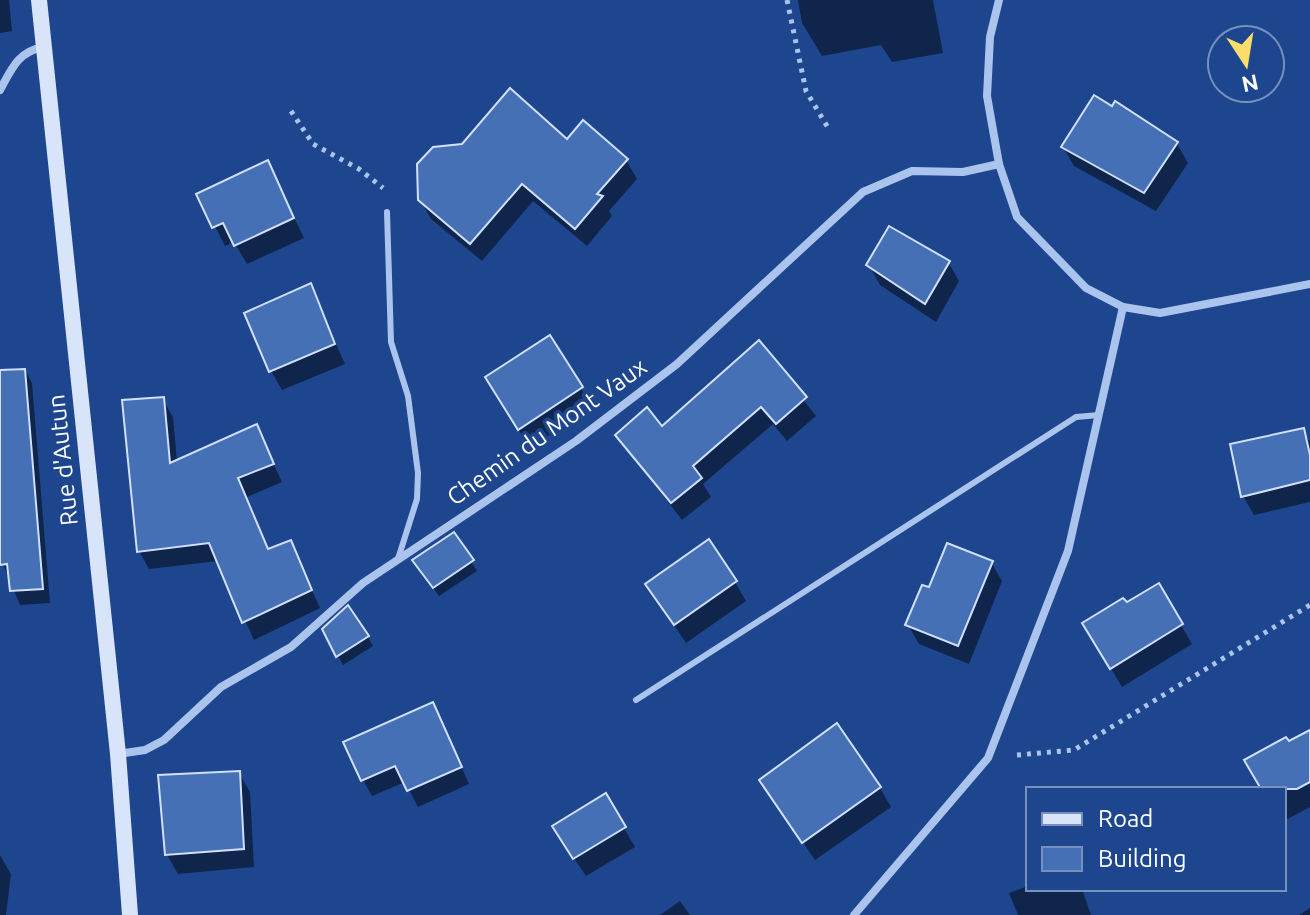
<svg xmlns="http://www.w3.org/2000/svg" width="1310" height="915" viewBox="0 0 1310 915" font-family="Ubuntu,sans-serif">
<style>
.shadow{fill:#0007}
.building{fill:#4570b6;stroke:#d1e0fa;stroke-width:2}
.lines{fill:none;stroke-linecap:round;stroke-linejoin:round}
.path{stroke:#abc4ed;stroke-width:5;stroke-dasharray:4 6;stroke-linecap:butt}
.lane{stroke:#abc4ed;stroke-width:6}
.street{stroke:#abc4ed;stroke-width:8}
.secondary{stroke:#d7e4fa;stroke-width:16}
.labels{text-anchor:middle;stroke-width:7;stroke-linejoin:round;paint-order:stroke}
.street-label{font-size:24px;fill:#fff;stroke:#1d468f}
</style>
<rect width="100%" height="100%" fill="#1d468f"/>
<g class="shadow">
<path d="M0 0H9L12 31 0 33Z"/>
<path d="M798 0H933L943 53 892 62 881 45 822 56 802 23Z"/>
<path d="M1115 104 1177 144 1188 163 1156 211 1074 166 1063 147Z"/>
<path d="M626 160 637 179 609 211 612 216 587 246 533 201 482 261 431 219 420 199Z"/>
<path d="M267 162 304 238 247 264 234 242 225 246 199 195Z"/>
<path d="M948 262 959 281 936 322 880 285 869 265Z"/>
<path d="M310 286 345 364 282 390 271 371Z"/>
<path d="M550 337 592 407 530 448 498 397Z"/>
<path d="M759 343 816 416 787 441 773 424 703 484 711 497 682 520 617 436 662 429Z"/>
<path d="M24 368 32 383 50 603 20 605 3 564 0 370Z"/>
<path d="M162 399 173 417 177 462 256 427 282 482 247 497 269 550 290 542 320 608 254 640 218 561 149 569 139 551Z"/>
<path d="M1303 431 1310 442V502L1254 515 1243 496Z"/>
<path d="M453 535 477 571 439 596 420 570Z"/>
<path d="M991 562 1002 581 969 664 919 644 908 625 930 589Z"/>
<path d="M735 582 746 601 686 643 659 603Z"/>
<path d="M1158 586 1192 644 1122 687 1084 623Z"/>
<path d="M324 630 368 637 373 646 343 665Z"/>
<path d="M441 721 469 784 418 807 405 782 372 796 363 780Z"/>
<path d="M1310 732V807L1284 821V789H1263L1288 744Z"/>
<path d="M239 773 250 792 254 867 178 874 167 855Z"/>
<path d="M761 781 880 788 891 807 815 860Z"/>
<path d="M605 796 635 847 586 876 565 845Z"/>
<path d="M0 855 11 874 6 915H0Z"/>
<path d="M1028 886V889H1082L1091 915H1018L1009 893Z"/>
<path d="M680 901 690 915H660Z"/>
<path d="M1310 908V915H1299Z"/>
</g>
<g class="building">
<path d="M510 88 567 139 583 120 628 159 597 194 603 196 575 229 522 184 470 244 418 200 417 164 433 147 462 144Z"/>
<path d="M1094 95 1112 106 1115 101 1178 142 1144 193 1061 147Z"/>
<path d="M268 160 294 218 234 246 223 223 212 228 196 194Z"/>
<path d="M889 226 950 261 925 304 866 265Z"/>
<path d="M311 283 335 344 269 372 244 313Z"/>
<path d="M550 335 583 387 518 430 485 377Z"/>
<path d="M759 340 807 397 776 424 761 407 693 466 702 478 671 503 615 435 647 407 662 426Z"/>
<path d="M25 369 43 589 10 591 7 564 0 565V370Z"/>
<path d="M164 397 170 463 257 424 274 464 238 478 268 549 291 540 312 590 242 623 209 543 137 552 122 400Z"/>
<path d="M1304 428 1310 455V480L1241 497 1230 444Z"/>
<path d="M454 532 474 560 433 588 412 560Z"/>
<path d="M709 539 737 581 674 625 645 584Z"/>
<path d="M947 543 993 561 958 646 905 625 922 585 929 587Z"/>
<path d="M1159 583 1183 624 1110 669 1082 623 1123 598 1127 602Z"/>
<path d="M348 605 369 636 336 657 322 629Z"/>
<path d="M433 702 462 767 407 791 395 766 361 781 343 742Z"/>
<path d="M837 723 881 787 802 843 759 780Z"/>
<path d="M1310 730V782L1297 789H1261L1244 760 1286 737 1289 741Z"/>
<path d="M240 771 244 849 165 855 158 775Z"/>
<path d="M606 793 626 827 573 859 552 826Z"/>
</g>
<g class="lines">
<g class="path">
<path d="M787 0 806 91 830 131"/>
<path d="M291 111 313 144 359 169 383 188"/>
<path d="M1017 755 1074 750 1310 605"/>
</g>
<g class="lane">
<path d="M387 212 391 342 408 396 418 473 417 499 398 559"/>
<path d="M636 700 1076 417 1099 415"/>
</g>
<g class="street">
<path d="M999 0 990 37 987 96 999 164 1017 217 1086 288 1123 307 1160 313 1310 284"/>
<path d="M0 90C12 68 18 52 43 47"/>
<path d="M118 754 145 750 164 740 221 687 291 647 363 583 576 441 677 364 863 192 912 171 963 172 999 164"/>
<path d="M854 915 988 758 1068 551 1123 307"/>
</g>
<path class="secondary" d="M39 0 118 754 130 915"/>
</g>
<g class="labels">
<g class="street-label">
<text transform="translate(547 432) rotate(-35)" y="8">Chemin du Mont Vaux</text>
<text transform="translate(63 460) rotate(-96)" y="8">Rue d'Autun</text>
</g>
</g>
<rect x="1026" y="787" width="260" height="104" fill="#1d468f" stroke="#7790bc" stroke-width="2"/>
<rect x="1042" y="813" width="40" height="12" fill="#d7e4fa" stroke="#7790bc" stroke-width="2"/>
<text x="1098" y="827" font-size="24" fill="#ffffff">Road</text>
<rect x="1042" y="847" width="40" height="24" fill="#4570b6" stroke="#7790bc" stroke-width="2"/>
<text x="1098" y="867" font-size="24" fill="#ffffff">Building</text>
<g transform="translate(1246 64) rotate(168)"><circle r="38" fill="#1d468f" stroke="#7790bc" stroke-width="2"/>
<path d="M0-6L14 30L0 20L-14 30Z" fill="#fddd69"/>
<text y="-12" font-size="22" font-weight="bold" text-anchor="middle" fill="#ffffff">N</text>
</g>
</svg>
